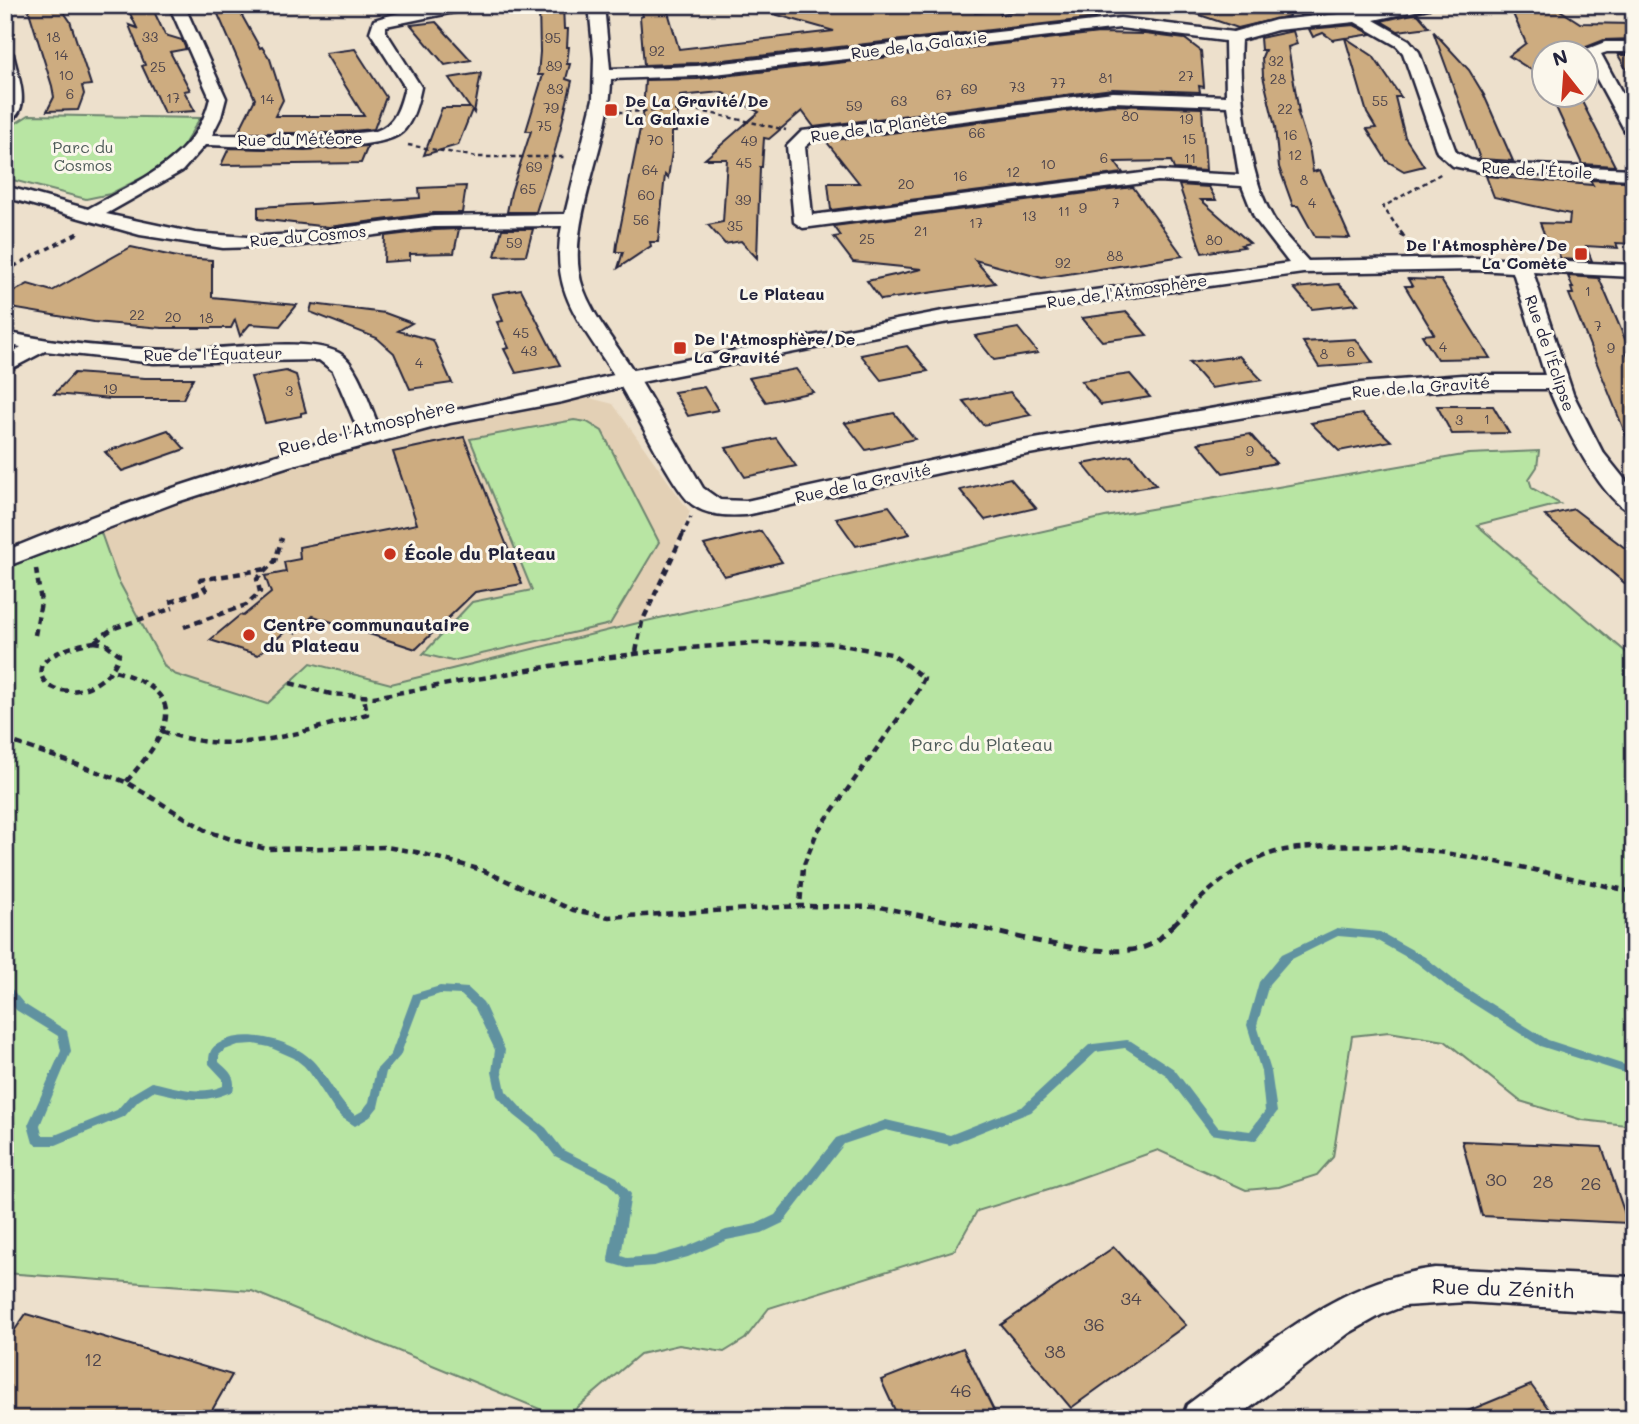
<svg xmlns="http://www.w3.org/2000/svg" width="1639" height="1424" viewBox="0 0 1639 1424" font-family="Mali,sans-serif">
<style>
.built{fill:#e3d0b5}
.green{fill:#b8e5a3;stroke:#6d846f;stroke-width:2}
.lines{fill:none;stroke-linecap:round;stroke-linejoin:round}
.stream{fill:#6192a0;fill-rule:evenodd}
.building{fill:#cdac80;stroke:#22223b;stroke-width:2}
.minor-casing{stroke:#22223b;stroke-width:5}
.path-far3{stroke:#22223b;stroke-width:2.5;stroke-dasharray:4.5 3.5;stroke-linecap:butt}
.path-far2{stroke:#22223b;stroke-width:3.5;stroke-dasharray:5 4.5;stroke-linecap:butt}
.path-far1{stroke:#22223b;stroke-width:4.5;stroke-dasharray:7 5;stroke-linecap:butt}
.path{stroke:#22223b;stroke-width:5;stroke-dasharray:9 7;stroke-linecap:butt}
.minor{fill:#fbf7ec;fill-rule:evenodd}
.poi-dot{fill:#c8321e;stroke:#fbf7ec;stroke-width:2.5}
.labels{text-anchor:middle;stroke-width:6;stroke-linejoin:round;paint-order:stroke}
.number-label{font-size:14px;fill:#4d444c}
.far-street-label{font-size:16px;fill:#22223b;stroke:#fbf7ec}
.far-poi-label{font-size:16px;font-weight:bold;fill:#22223b;stroke:#fbf7ec;text-anchor:start}
.far-park-label{font-size:16px;fill:#4f5c5a;stroke:#fbf7ec}
.far-neighbourhood-label{font-size:16px;font-weight:bold;fill:#22223b;stroke:#fbf7ec}
.street-label{font-size:18px;fill:#22223b;stroke:#fbf7ec}
.poi-label{font-size:18px;font-weight:bold;fill:#22223b;stroke:#fbf7ec;text-anchor:start}
.park-label{font-size:18px;fill:#4f5c5a;stroke:#fbf7ec}
.near-number-label{font-size:18px;fill:#4d444c}
.near-street-label{font-size:21px;fill:#22223b;stroke:#fbf7ec}
</style>
<rect width="100%" height="100%" fill="#ede0cc"/>
<filter id="ink" filterUnits="userSpaceOnUse"><feTurbulence type="fractalNoise" baseFrequency=".0143" numOctaves="2"/><feDisplacementMap in="SourceGraphic" scale="14" xChannelSelector="R" yChannelSelector="G"/><feConvolveMatrix kernelMatrix="1 2 1 2 8 2 1 2 1" color-interpolation-filters="sRGB"/></filter>
<g filter="url(#ink)">
<path class="built" d="M590 398 613 404 690 512 642 622 390 684 311 663 267 704 174 674 165 667 117 578 100 530 216 484 430 424Z"/>
<g class="green">
<path d="M29 115 200 118 179 153 167 165 110 194 86 199 5 178V130Z"/>
<path d="M574 420 587 422 602 431 659 542 610 624 452 661 423 654 472 602 532 590 470 439Z"/>
<path d="M1539 451 1537 467 1529 479 1532 488 1560 504 1477 525 1634 659V1126L1582 1120 1520 1101 1445 1041 1389 1032 1352 1036 1333 1157 1317 1175 1279 1187 1246 1190 1158 1150 1055 1187 977 1211 955 1250 769 1308 745 1339 724 1352 679 1345 640 1354 564 1419 252 1291 5 1273V569L100 530 117 578 165 667 174 674 267 704 311 663 391 684 642 622 1105 517 1469 454Z"/>
</g>
<g class="lines">
<path class="stream" d="M1337 928 1380 932 1425 957 1458 983 1548 1040 1634 1068V1076L1540 1046 1450 989 1417 963 1374 939 1338 936 1290 960 1269 984 1257 1025 1271 1071 1277 1112 1257 1139 1253 1141 1211 1134 1166 1075 1125 1048 1096 1052 1031 1112 954 1143 950 1145 886 1130 844 1144 783 1223 762 1233 727 1240 688 1257 654 1266 627 1268 610 1263 608 1259 619 1195 609 1183 555 1156 538 1134 514 1115 497 1096 492 1072 495 1050 475 1008 461 995 440 994 421 1000 400 1056 386 1072 378 1107 370 1117 355 1126 341 1117 333 1108 310 1073 304 1066 294 1058 269 1047 254 1044 238 1045 225 1050 219 1055V1062C229 1071 237 1077 233 1091 202 1105 185 1098 153 1091L138 1101 125 1116 56 1145H37L33 1143 28 1125 61 1051 58 1036 16 1010 5 997V985L9 986 24 1004 67 1031 71 1051 40 1125 42 1135H55L117 1110 130 1095 152 1082C176 1087 200 1096 223 1086V1079L209 1064C209 1049 212 1046 226 1040 250 1030 293 1041 312 1060 329 1077 336 1100 355 1115L362 1111 369 1102 376 1070 391 1054 413 994 440 986 468 988 483 1002 505 1050 502 1072 506 1091 522 1109 546 1128 563 1150 617 1177 631 1194 621 1256 627 1258 654 1256 686 1247 726 1230 756 1224 775 1215 836 1138 886 1120 950 1135 1023 1106 1089 1045 1093 1044 1127 1040 1131 1041 1174 1069 1218 1127 1250 1131 1265 1111 1261 1071 1247 1025 1259 982 1282 954Z"/>
</g>
<g class="building">
<path d="M27 5H59L70 21 91 85 82 86 84 94 78 110 47 111 54 97 52 86Z"/>
<path d="M126 5H151L165 35 182 40 186 49 170 52 190 90 184 91 195 111 164 113 142 66 145 65 129 25 137 28Z"/>
<path d="M214 5H236L260 48 262 47 270 59 283 100 275 116H364L325 53 355 49 386 97 374 129 330 133H238L255 99Z"/>
<path d="M563 5 564 29H568L567 47H569L567 64H570L566 79 572 81 556 147 536 212H507L511 192 531 131H526L543 75H538L540 52 539 6Z"/>
<path d="M640 5H666L679 49 834 31 767 12 768 5H974L975 13 997 11 1001 14 1057 5H1092L1096 18 697 63 644 65 640 17 643 16Z"/>
<path d="M1244 5H1287L1289 16 1238 28 1185 10Z"/>
<path d="M1294 5H1387L1300 15Z"/>
<path d="M1509 5H1552L1580 23 1634 24V39L1604 40 1586 47 1584 52H1544V78L1509 56 1526 43Z"/>
<path d="M1417 13 1429 27 1398 31 1381 21Z"/>
<path d="M436 22 459 47 471 60 445 65 411 25Z"/>
<path d="M1354 25 1372 34 1346 38 1373 56 1401 97H1395L1405 137 1424 166 1404 171 1387 161 1367 129 1376 128 1367 113 1345 38 1333 40 1323 33 1313 37 1309 29Z"/>
<path d="M1293 31 1297 44 1288 47 1299 112 1297 110 1310 152 1313 172 1320 170 1350 238 1315 237 1298 206H1293L1279 167 1275 127 1263 76 1262 57 1265 50H1261L1260 38Z"/>
<path d="M1433 31 1469 70 1484 95 1513 161 1480 159Z"/>
<path d="M1099 33 1145 34 1185 39 1201 51 1204 87 1199 86 1200 92 1113 89 814 127 802 111 769 139 764 138 762 167H760L757 258 741 241 725 244 708 225 723 222 727 159H705L759 112 721 92 680 96 676 132H672V152L668 178 665 175 658 242H650L651 246 618 268 623 252H616L617 244 643 114 645 80 697 79Z"/>
<path d="M1618 55H1634V82Z"/>
<path d="M481 73 474 113 472 110 458 145 424 155 442 108H470L449 78Z"/>
<path d="M1550 94H1578L1615 166 1582 164Z"/>
<path d="M1113 105 1202 108 1206 171 1174 169 1171 161 1115 162 1123 173 831 210 828 183H859L826 141Z"/>
<path d="M368 146 361 163 221 165 229 148 305 150Z"/>
<path d="M1486 176 1593 185 1590 180 1624 181 1627 186H1634V244L1616 243 1618 248 1586 246 1592 261 1561 259 1555 245 1548 244 1540 223 1569 224 1570 214 1494 197Z"/>
<path d="M1179 185 1209 187 1216 200H1201L1250 243 1241 245 1244 247 1202 253Z"/>
<path d="M466 186 462 213H434L329 227 258 219V207L420 198 419 188Z"/>
<path d="M1133 187 1183 256 1042 278 975 260 995 283 881 300 867 281 922 269 853 262 834 237 841 236 834 226Z"/>
<path d="M459 229 454 253 410 254V260L384 262 385 236 434 230Z"/>
<path d="M502 229H533L526 255 495 256Z"/>
<path d="M131 247 182 258 212 260V297L297 305 280 326 250 324 240 336 235 320 231 328H162L94 322 5 307V296L28 284 52 291Z"/>
<path d="M1568 276 1599 278 1631 353H1627L1634 369V455L1569 294H1573L1571 288H1573Z"/>
<path d="M1408 279 1441 280 1490 358 1437 359 1422 335 1434 334 1405 286H1412Z"/>
<path d="M1339 284 1358 304 1312 309 1294 288Z"/>
<path d="M521 289 552 350 560 365 516 373 504 349 509 348 497 322 503 321 492 294Z"/>
<path d="M312 304 385 313 412 323 398 331 433 340 452 383 410 389 394 353 377 338 310 312Z"/>
<path d="M1127 312 1147 335 1102 341 1082 318Z"/>
<path d="M1018 328 1038 353 994 360 975 336Z"/>
<path d="M1356 339 1373 363 1319 367 1303 342Z"/>
<path d="M907 346 928 371 881 380 861 355Z"/>
<path d="M1239 356 1262 380 1211 388 1189 363Z"/>
<path d="M796 369 813 392 766 402 749 378Z"/>
<path d="M286 371 296 375 306 412 301 413V416L265 423 251 377Z"/>
<path d="M74 373 145 378H193L183 399H111L54 394Z"/>
<path d="M1130 374 1150 397 1101 405 1081 381Z"/>
<path d="M704 387 718 410 688 416 674 392Z"/>
<path d="M1010 392 1031 415 983 425 963 401Z"/>
<path d="M1437 406H1493L1509 433 1452 434Z"/>
<path d="M894 413 915 439 866 450 845 423Z"/>
<path d="M1362 414 1391 441 1339 451 1311 423Z"/>
<path d="M168 430 185 449 122 471 105 452Z"/>
<path d="M1250 434 1276 463 1223 473 1198 443Z"/>
<path d="M464 437 522 584 475 592 416 649 313 616 295 633 287 630 258 655 210 640 240 615 243 616 271 593 265 576 286 572 284 562 300 559 299 547 417 524 393 452Z"/>
<path d="M776 438 796 466 745 477 726 448Z"/>
<path d="M1131 455 1156 485 1107 494 1083 464Z"/>
<path d="M1010 478 1036 508 985 520 960 490Z"/>
<path d="M889 506 910 534 856 546 836 518Z"/>
<path d="M1574 509 1634 555V591L1545 516Z"/>
<path d="M761 531 782 562 724 576 704 545Z"/>
<path d="M1462 1141 1602 1147 1628 1223 1482 1216Z"/>
<path d="M1114 1247 1186 1325 1071 1408 1001 1325Z"/>
<path d="M26 1314 232 1375 207 1419H5V1344Z"/>
<path d="M963 1348 998 1419H899L881 1380Z"/>
<path d="M1531 1385 1556 1419H1451V1418Z"/>
</g>
<g class="lines">
<defs>
<g id="minor">
<path d="M169 5H184L226 98 221 117 212 135 330 136 376 131C396 124 400 106 405 87L370 32 374 20C407 9 441 5 476 5L469 9 386 26V32L421 87C418 102 412 127 398 135 365 154 246 146 205 145L182 171 106 214 195 233 247 237 295 234 434 216 565 214 593 99 594 58 589 5H604L610 69 697 66 1120 18 1233 32 1276 20 1372 11 1401 5H1431L1429 8 1374 20 1409 40 1419 52 1456 152 1470 160 1485 163 1634 169V179L1485 173 1453 166 1437 152 1403 53 1397 46 1355 22 1277 30 1241 40C1238 86 1248 173 1271 214 1280 232 1295 246 1308 261L1475 258 1634 265V277L1533 272 1573 394 1602 451 1634 491V513C1604 506 1560 418 1549 389H1462L1361 397 1017 456 746 515C728 516 708 516 693 505 674 491 636 412 621 387L562 402 450 423 289 466 177 502 5 567V551C121 503 239 464 359 432L333 371 319 360 154 363 45 351 5 372V357L21 347 5 344V332C60 344 118 349 175 350 214 351 307 335 339 353 358 363 370 407 379 427L614 375C581 322 549 293 562 226L434 227 295 246 223 248 140 235 5 197V186L88 209C139 180 196 160 210 98ZM1120 28 1225 41 1226 96 1113 92 802 131 787 146 794 222 803 228 1158 181 1242 186 1255 219 1289 263 943 311 633 370C616 344 594 318 583 288 562 231 611 143 611 79L697 76ZM1113 102 1228 106 1239 175 1158 171 812 215 805 147 813 140ZM1475 270 1513 272 1545 375H1462L1361 383 1017 442 746 501 720 500 703 488 641 382 943 323 1303 273Z"/>
<path d="M1605 42H1634V52H1607L1601 54 1634 115V136L1625 131 1586 59 1587 49Z"/>
<path d="M5 49 13 54C17 75 35 114 5 122Z"/>
<path d="M1435 1268 1634 1277V1313L1467 1302 1404 1306 1381 1315 1349 1333 1235 1419H1182L1187 1405C1265 1348 1336 1280 1435 1268Z"/>
</g>
</defs>
<use href="#minor" class="minor-casing"/>
<g class="path-far3">
<path d="M618 112 696 110 786 130"/>
<path d="M408 145 477 157H566"/>
<path d="M74 235 79 232"/>
<path d="M1403 235 1383 207 1442 173"/>
</g>
<g class="path-far2">
<path d="M1401 233 1411 246"/>
<path d="M5 271 78 233"/>
<path d="M682 536 691 517"/>
</g>
<g class="path-far1">
<path d="M170 602 206 590 200 580 266 569"/>
<path d="M184 627 246 605 260 592 257 579 275 561 282 538"/>
<path d="M35 635 41 602 36 569"/>
<path d="M95 641 112 629 173 608"/>
<path d="M94 642 106 644 119 654C113 680 80 698 54 688 49 686 44 682 42 677 31 656 80 644 94 642Z"/>
<path d="M636 652 642 622 683 534"/>
<path d="M115 671C195 695 167 734 126 782"/>
<path d="M290 683 331 694 374 697 574 662 665 650 753 643H832L891 654 924 678 918 691 817 832 803 867 800 906"/>
<path d="M162 731C233 758 297 733 367 714L364 697"/>
<path d="M5 739 126 782 207 831 237 841 266 849 386 847 416 852 482 870 573 910 609 917 800 906 879 907 963 924"/>
<path d="M1174 924C1201 898 1226 872 1262 857 1281 848 1304 848 1325 846 1430 841 1531 870 1634 892"/>
</g>
<path class="path" d="M954 922C1000 932 1112 965 1152 944 1160 940 1168 929 1176 922"/>
<use href="#minor" class="minor"/>
</g>
</g>
<g class="poi-dot">
<rect x="604" y="103" width="14" height="14" rx="3.5"/>
<rect x="1574" y="247" width="14" height="14" rx="3.5"/>
<rect x="673" y="341" width="14" height="14" rx="3.5"/>
<circle cx="390" cy="554" r="7"/>
<circle cx="249" cy="635" r="7"/>
</g>
<g class="labels">
<g class="number-label">
<text x="53" y="42">18</text>
<text x="150" y="42">33</text>
<text x="553" y="43">95</text>
<text x="657" y="56">92</text>
<text x="61" y="60">14</text>
<text x="1276" y="66">32</text>
<text x="554" y="71">89</text>
<text x="158" y="72">25</text>
<text x="66" y="80">10</text>
<text x="1186" y="81">27</text>
<text x="1106" y="83">81</text>
<text x="1278" y="84">28</text>
<text x="1058" y="88">77</text>
<text x="1017" y="92">73</text>
<text x="555" y="94">83</text>
<text x="969" y="94">69</text>
<text x="70" y="99">6</text>
<text x="944" y="100">67</text>
<text x="173" y="103">17</text>
<text x="267" y="104">14</text>
<text x="899" y="106">63</text>
<text x="1380" y="106">55</text>
<text x="854" y="111">59</text>
<text x="551" y="113">79</text>
<text x="1285" y="114">22</text>
<text x="1130" y="121">80</text>
<text x="1186" y="124">19</text>
<text x="544" y="131">75</text>
<text x="977" y="138">66</text>
<text x="1290" y="140">16</text>
<text x="1189" y="144">15</text>
<text x="655" y="145">70</text>
<text x="749" y="146">49</text>
<text x="1295" y="160">12</text>
<text x="1104" y="163">6</text>
<text x="1190" y="163">11</text>
<text x="744" y="168">45</text>
<text x="1048" y="169">10</text>
<text x="534" y="172">69</text>
<text x="650" y="175">64</text>
<text x="1013" y="177">12</text>
<text x="960" y="181">16</text>
<text x="1304" y="185">8</text>
<text x="906" y="189">20</text>
<text x="528" y="194">65</text>
<text x="646" y="200">60</text>
<text x="743" y="205">39</text>
<text x="1116" y="208">7</text>
<text x="1312" y="208">4</text>
<text x="1083" y="213">9</text>
<text x="1064" y="216">11</text>
<text x="1029" y="221">13</text>
<text x="641" y="225">56</text>
<text x="976" y="228">17</text>
<text x="735" y="231">35</text>
<text x="921" y="236">21</text>
<text x="867" y="244">25</text>
<text x="1214" y="245">80</text>
<text x="514" y="248">59</text>
<text x="1115" y="261">88</text>
<text x="1063" y="268">92</text>
<text x="1588" y="296">1</text>
<text x="137" y="320">22</text>
<text x="173" y="322">20</text>
<text x="206" y="323">18</text>
<text x="1598" y="331">7</text>
<text x="521" y="338">45</text>
<text x="1443" y="352">4</text>
<text x="1611" y="353">9</text>
<text x="529" y="356">43</text>
<text x="1351" y="357">6</text>
<text x="1324" y="359">8</text>
<text x="419" y="368">4</text>
<text x="110" y="394">19</text>
<text x="289" y="396">3</text>
<text x="1487" y="424">1</text>
<text x="1459" y="425">3</text>
<text x="1250" y="456">9</text>
</g>
<g class="far-street-label">
<text transform="translate(919 45) rotate(-7)" y="6">Rue de la Galaxie</text>
<text transform="translate(879 127) rotate(-8)" y="6">Rue de la Planète</text>
<text transform="translate(300 139) rotate(-1)" y="6">Rue du Météore</text>
<text transform="translate(1537 170) rotate(3)" y="6">Rue de l'Étoile</text>
<text transform="translate(308 236) rotate(-5)" y="6">Rue du Cosmos</text>
<text transform="translate(1127 291) rotate(-8)" y="6">Rue de l'Atmosphère</text>
<text transform="translate(1550 353) rotate(71)" y="6">Rue de l'Éclipse</text>
<text transform="translate(213 354) rotate(-1)" y="6">Rue de l'Équateur</text>
<text transform="translate(1421 387) rotate(-4)" y="6">Rue de la Gravité</text>
<text transform="translate(863 483) rotate(-12)" y="6">Rue de la Gravité</text>
</g>
<g class="far-poi-label">
<text x="625" y="107">De La Gravité/De<tspan x="625" dy="18">La Galaxie</tspan></text>
<text x="1567" y="251" text-anchor="end">De l'Atmosphère/De<tspan x="1567" dy="18">La Comète</tspan></text>
<text x="694" y="345">De l'Atmosphère/De<tspan x="694" dy="18">La Gravité</tspan></text>
</g>
<g class="far-park-label">
<text x="83" y="153">Parc du<tspan x="83" dy="18">Cosmos</tspan></text>
</g>
<g class="far-neighbourhood-label">
<text x="782" y="300">Le Plateau</text>
</g>
<g class="street-label">
<text transform="translate(367 428) rotate(-14)" y="6">Rue de l'Atmosphère</text>
</g>
<g class="poi-label">
<text x="404" y="560">École du Plateau</text>
<text x="263" y="631">Centre communautaire<tspan x="263" dy="21">du Plateau</tspan></text>
</g>
<g class="park-label">
<text x="982" y="751">Parc du Plateau</text>
</g>
<g class="near-number-label">
<text x="1496" y="1186">30</text>
<text x="1543" y="1188">28</text>
<text x="1591" y="1190">26</text>
<text x="1131" y="1305">34</text>
<text x="1094" y="1331">36</text>
<text x="1055" y="1358">38</text>
<text x="93" y="1366">12</text>
<text x="961" y="1397">46</text>
</g>
<g class="near-street-label">
<text transform="translate(1503 1289) rotate(2)" y="7">Rue du Zénith</text>
</g>
</g>
<rect width="1639" height="1424" fill="none" stroke="#fbf7ec" stroke-width="28"/>
<rect x="14" y="14" width="1611" height="1396" fill="none" stroke="#22223b" stroke-width="2.5" filter="url(#ink)"/>
<g transform="translate(1565 74) rotate(343)"><circle r="33" fill="#fbf7ec" stroke="#a4a2a5" stroke-width="2"/>
<path d="M0-5L12 26L0 18L-12 26Z" fill="#c8321e"/>
<text y="-10" font-size="19" font-weight="bold" text-anchor="middle" fill="#22223b">N</text>
</g>
</svg>
